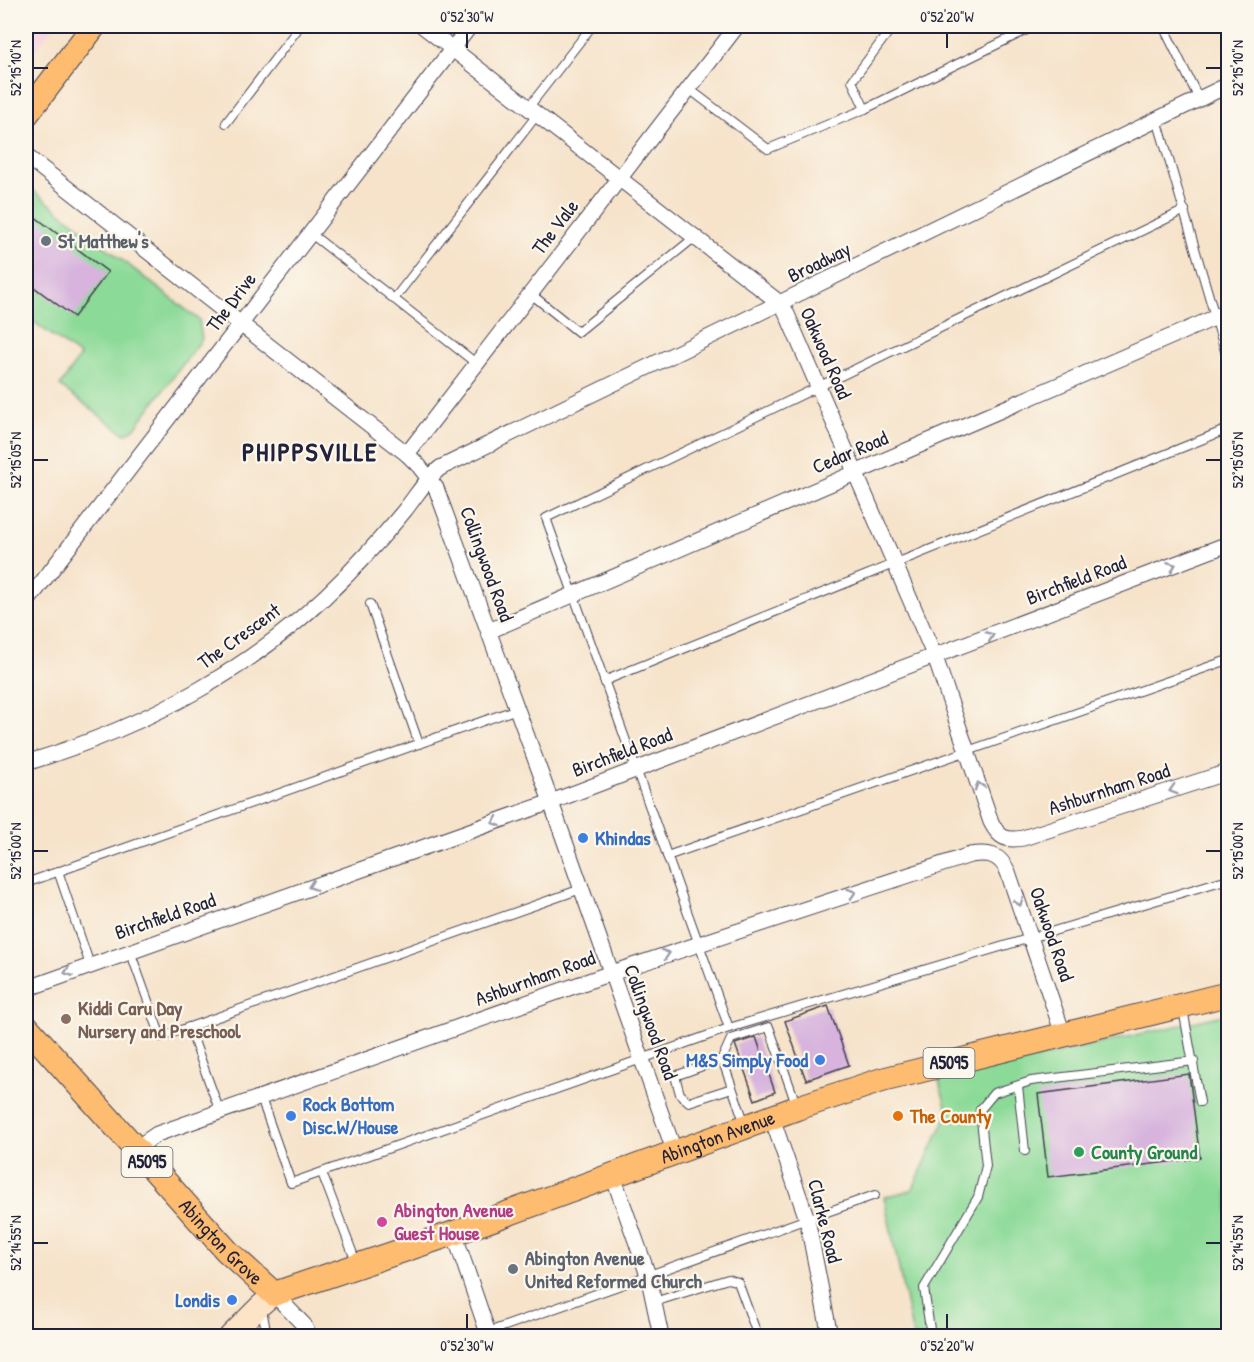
<svg xmlns="http://www.w3.org/2000/svg" width="1254" height="1362" viewBox="0 0 1254 1362" font-family="'Patrick Hand',sans-serif">
<style>
.built{fill:#f4cfdd}
.green{fill:#8cda98;stroke:#577e6a;stroke-width:1.5}
.building{fill:#d7b3dd}
.lines{fill:none;stroke-linecap:round;stroke-linejoin:round}
.lane-casing{stroke:#423f50;stroke-width:10}
.street-casing{stroke:#423f50;stroke-width:17}
.secondary-casing{stroke:#423f50;stroke-width:23}
.primary-casing{stroke:#423f50;stroke-width:26}
.lane{stroke:#fff;stroke-width:8}
.street{stroke:#fff;stroke-width:15}
.secondary{stroke:#fee4c6;stroke-width:21}
.primary{stroke:#fdbc70;stroke-width:24}
.oneway{stroke:#9c9ca7}
.ticks{fill:none;stroke:#22223b;stroke-width:2}
.worship-dot{fill:#6b7280;stroke:#fbf7ec;stroke-width:2}
.shop-dot{fill:#3f7fe0;stroke:#fbf7ec;stroke-width:2}
.education-dot{fill:#8d6e63;stroke:#fbf7ec;stroke-width:2}
.food-dot{fill:#e8710a;stroke:#fbf7ec;stroke-width:2}
.leisure-dot{fill:#2e9e5b;stroke:#fbf7ec;stroke-width:2}
.hotel-dot{fill:#d1479c;stroke:#fbf7ec;stroke-width:2}
.labels{text-anchor:middle;stroke-width:4.5;stroke-linejoin:round;paint-order:stroke}
.shield{fill:#fbf7ec;stroke:#636270;stroke-width:1.5}
.shield-label{font-size:18px;font-weight:bold;fill:#22223b}
.street-label{font-size:20px;fill:#22223b;stroke:#fbf7ec}
.worship-label{font-size:20px;font-weight:bold;fill:#5b616d;stroke:#fbf7ec;text-anchor:start}
.shop-label{font-size:20px;font-weight:bold;fill:#366cbe;stroke:#fbf7ec;text-anchor:start}
.education-label{font-size:20px;font-weight:bold;fill:#785e54;stroke:#fbf7ec;text-anchor:start}
.food-label{font-size:20px;font-weight:bold;fill:#c56008;stroke:#fbf7ec;text-anchor:start}
.leisure-label{font-size:20px;font-weight:bold;fill:#27864d;stroke:#fbf7ec;text-anchor:start}
.hotel-label{font-size:20px;font-weight:bold;fill:#b23c85;stroke:#fbf7ec;text-anchor:start}
.district-label{font-size:26px;font-weight:bold;letter-spacing:1.5px;fill:#22223b;stroke:#fbf7ec}
.neatline{fill:none;stroke:#22223b;stroke-width:2}
.ticks-label{font-size:15px;text-anchor:middle;fill:#22223b}
</style>
<rect width="100%" height="100%" fill="#fbf7ec"/>
<filter id="ink" filterUnits="userSpaceOnUse"><feTurbulence type="fractalNoise" baseFrequency=".0167" numOctaves="2"/><feDisplacementMap in="SourceGraphic" scale="12" xChannelSelector="R" yChannelSelector="G"/><feConvolveMatrix kernelMatrix="1 2 1 2 8 2 1 2 1" color-interpolation-filters="sRGB"/></filter>
<filter id="wash" filterUnits="userSpaceOnUse"><feTurbulence type="fractalNoise" baseFrequency=".008" numOctaves="4" result="noise"/><feDisplacementMap in="SourceGraphic" scale="24" xChannelSelector="R" yChannelSelector="G"/><feGaussianBlur stdDeviation="1.35" result="paint"/><feColorMatrix in="noise" values="0 0 0 0 0 0 0 0 0 0 0 0 0 0 0 0 0 1.4 0 .05"/><feComposite in="paint" operator="in"/></filter>
<g filter="url(#wash)">
<rect width="100%" height="100%" fill="#f6e3ca"/>
<path class="built" d="M26 26H54L26 63Z"/>
<g class="green">
<path d="M26 185 199 320 202 339 134 429 125 434 60 386 80 356 26 316Z"/>
<path d="M1228 1014V1336H913L884 1197 912 1190 948 1113 939 1081Z"/>
</g>
<g id="blocks">
<g class="building">
<path d="M26 210 108 272 74 317 26 281Z"/>
<path d="M828 1006 849 1065 806 1080 785 1021Z"/>
<path d="M756 1037 775 1092 755 1100 735 1044Z"/>
<path d="M1189 1074 1200 1158 1048 1177 1038 1094Z"/>
</g>
</g>
</g>
<g filter="url(#ink)">
<use href="#blocks" fill-opacity="0" stroke="#423f50" stroke-width="1.5"/>
<g class="lines">
<defs>
<g id="lane">
<path d="M1163 26 1199 99"/>
<path d="M688 88 768 149 865 109 1035 26"/>
<path d="M528 108 592 26"/>
<path d="M865 109 852 81 893 26"/>
<path d="M1157 119 1228 361"/>
<path d="M226 123 300 26"/>
<path d="M310 233 477 364"/>
<path d="M531 294 578 332 695 237"/>
<path d="M394 299 537 115"/>
<path d="M370 604 419 744"/>
<path d="M604 681 1228 429"/>
<path d="M667 856 1228 660"/>
<path d="M58 871 90 965"/>
<path d="M26 883 517 709"/>
<path d="M130 951 161 1037 581 889"/>
<path d="M1183 1009 1200 1102"/>
<path d="M189 1027 220 1112"/>
<path d="M729 1028 546 518 1185 210"/>
<path d="M722 1059 675 1076 680 1094 689 1102 732 1088"/>
<path d="M1018 1086 1025 1151"/>
<path d="M261 1098 291 1183 729 1028 1228 879"/>
<path d="M745 1124 722 1059 731 1039 769 1027 796 1104"/>
<path d="M322 1173 356 1262"/>
<path d="M654 1302 728 1279 738 1282 757 1334"/>
<path d="M262 1309 267 1336"/>
<path d="M477 1336 875 1195"/>
<path d="M931 1336 924 1288 978 1197 986 1166 980 1110 994 1093 1031 1081 1194 1061"/>
</g>
<g id="street">
<path d="M423 26 781 304 786 312 935 657 991 822C999 838 1006 841 1023 838L1228 772"/>
<path d="M26 156 407 454 419 466 436 488 547 791 675 1153"/>
<path d="M407 454 737 26"/>
<path d="M26 603 470 26"/>
<path d="M489 631 1228 312"/>
<path d="M26 763C150 725 257 668 348 574 368 553 387 532 405 510 417 495 425 480 440 468L1228 85"/>
<path d="M26 989 551 802 1228 544"/>
<path d="M772 1118 807 1219 830 1336"/>
<path d="M135 1149 157 1134 611 973 970 855C988 852 1000 854 1008 872L1063 1034"/>
<path d="M613 1176 648 1275 661 1336"/>
<path d="M454 1233 489 1336"/>
<path d="M274 1294 304 1325 309 1336"/>
</g>
<path id="secondary" d="M230 1336 261 1305 274 1294"/>
<g id="primary">
<path d="M26 115 94 26"/>
<path id="s1" d="M26 1026 227 1251 274 1294 454 1233 797 1108 882 1080 1228 994"/>
</g>
</defs>
<use href="#lane" class="lane-casing"/>
<use href="#street" class="street-casing"/>
<use href="#secondary" class="secondary-casing"/>
<use href="#primary" class="primary-casing"/>
<use href="#lane" class="lane"/>
<use href="#street" class="street"/>
<use href="#secondary" class="secondary"/>
<use href="#primary" class="primary"/>
</g>
<defs><path id="oneway-chevron" d="M-2-3.5L2.5 0L-2 3.5" fill="none" stroke-width="1.6" stroke-linecap="round" stroke-linejoin="round" transform="scale(1.5)"/></defs>
<g class="oneway">
<use href="#oneway-chevron" transform="translate(1172 566) rotate(-21)"/>
<use href="#oneway-chevron" transform="translate(990 636) rotate(-21)"/>
<use href="#oneway-chevron" transform="translate(979 786) rotate(-108)"/>
<use href="#oneway-chevron" transform="translate(1173 790) rotate(162)"/>
<use href="#oneway-chevron" transform="translate(496 822) rotate(161)"/>
<use href="#oneway-chevron" transform="translate(312 886) rotate(161)"/>
<use href="#oneway-chevron" transform="translate(852 893) rotate(-18)"/>
<use href="#oneway-chevron" transform="translate(1019 902) rotate(71)"/>
<use href="#oneway-chevron" transform="translate(666 954) rotate(-18)"/>
<use href="#oneway-chevron" transform="translate(68 972) rotate(161)"/>
</g>
</g>
<path class="ticks" d="M467 33V48M947 33V48M33 68H48M1206 68H1221M33 460H48M1206 460H1221M33 851H48M1206 851H1221M33 1243H48M1206 1243H1221M467 1314V1329M947 1314V1329"/>
<g class="worship-dot">
<circle cx="46" cy="241" r="6"/>
<circle cx="513" cy="1269" r="6"/>
</g>
<g class="shop-dot">
<circle cx="583" cy="838" r="6"/>
<circle cx="820" cy="1060" r="6"/>
<circle cx="291" cy="1116" r="6"/>
<circle cx="232" cy="1300" r="6"/>
</g>
<circle class="education-dot" cx="66" cy="1019" r="6"/>
<circle class="food-dot" cx="898" cy="1116" r="6"/>
<circle class="leisure-dot" cx="1079" cy="1152" r="6"/>
<circle class="hotel-dot" cx="382" cy="1222" r="6"/>
<g class="labels">
<g class="shield">
<rect x="923.5" y="1048" width="51" height="30" rx="4.5"/>
<rect x="121.5" y="1147" width="51" height="30" rx="4.5"/>
</g>
<g class="shield-label">
<text x="949" y="1069">A5095</text>
<text x="147" y="1168">A5095</text>
</g>
<g class="street-label">
<text transform="translate(555 227) rotate(-53)" y="7">The Vale</text>
<text transform="translate(819 262) rotate(-26)" y="7">Broadway</text>
<text transform="translate(231 302) rotate(-53)" y="7">The Drive</text>
<text transform="translate(826 353) rotate(66)" y="7">Oakwood Road</text>
<text transform="translate(850 452) rotate(-23)" y="7">Cedar Road</text>
<text transform="translate(487 564) rotate(70)" y="7">Collingwood Road</text>
<text transform="translate(1076 580) rotate(-21)" y="7">Birchfield Road</text>
<text transform="translate(239 636) rotate(-36)" y="7">The Crescent</text>
<text transform="translate(622 752) rotate(-21)" y="7">Birchfield Road</text>
<text transform="translate(1109 789) rotate(-18)" y="7">Ashburnham Road</text>
<text transform="translate(165 916) rotate(-19)" y="7">Birchfield Road</text>
<text transform="translate(1052 934) rotate(71)" y="7">Oakwood Road</text>
<text transform="translate(535 978) rotate(-20)" y="7">Ashburnham Road</text>
<text transform="translate(651 1022) rotate(70)" y="7">Collingwood Road</text>
<text dy="7" stroke="none"><textPath href="#s1" startOffset="836">Abington Avenue</textPath></text>
<text transform="translate(825 1221) rotate(76)" y="7">Clarke Road</text>
<text dy="7" stroke="none"><textPath href="#s1" startOffset="291">Abington Grove</textPath></text>
</g>
<g class="worship-label">
<text x="58" y="248">St Matthew's</text>
<text x="525" y="1265">Abington Avenue<tspan x="525" dy="23">United Reformed Church</tspan></text>
</g>
<g class="shop-label">
<text x="595" y="845">Khindas</text>
<text x="808" y="1067" text-anchor="end">M&amp;S Simply Food</text>
<text x="303" y="1111">Rock Bottom<tspan x="303" dy="23">Disc.W/House</tspan></text>
<text x="220" y="1307" text-anchor="end">Londis</text>
</g>
<g class="education-label">
<text x="78" y="1015">Kiddi Caru Day<tspan x="78" dy="23">Nursery and Preschool</tspan></text>
</g>
<g class="food-label">
<text x="910" y="1123">The County</text>
</g>
<g class="leisure-label">
<text x="1091" y="1159">County Ground</text>
</g>
<g class="hotel-label">
<text x="394" y="1217">Abington Avenue<tspan x="394" dy="23">Guest House</tspan></text>
</g>
<g class="district-label">
<text x="310" y="461">PHIPPSVILLE</text>
</g>
</g>
<rect width="1254" height="1362" fill="none" stroke="#fbf7ec" stroke-width="66"/>
<rect x="33" y="33" width="1188" height="1296" class="neatline"/>
<g class="ticks-label">
<text x="467" y="22">0°52'30"W</text>
<text x="947" y="22">0°52'20"W</text>
<text transform="translate(16 68) rotate(-90)" y="5">52°15'10"N</text>
<text transform="translate(1238 68) rotate(-90)" y="5">52°15'10"N</text>
<text transform="translate(16 460) rotate(-90)" y="5">52°15'05"N</text>
<text transform="translate(1238 460) rotate(-90)" y="5">52°15'05"N</text>
<text transform="translate(16 851) rotate(-90)" y="5">52°15'00"N</text>
<text transform="translate(1238 851) rotate(-90)" y="5">52°15'00"N</text>
<text transform="translate(16 1243) rotate(-90)" y="5">52°14'55"N</text>
<text transform="translate(1238 1243) rotate(-90)" y="5">52°14'55"N</text>
<text x="467" y="1351">0°52'30"W</text>
<text x="947" y="1351">0°52'20"W</text>
</g>
</svg>
